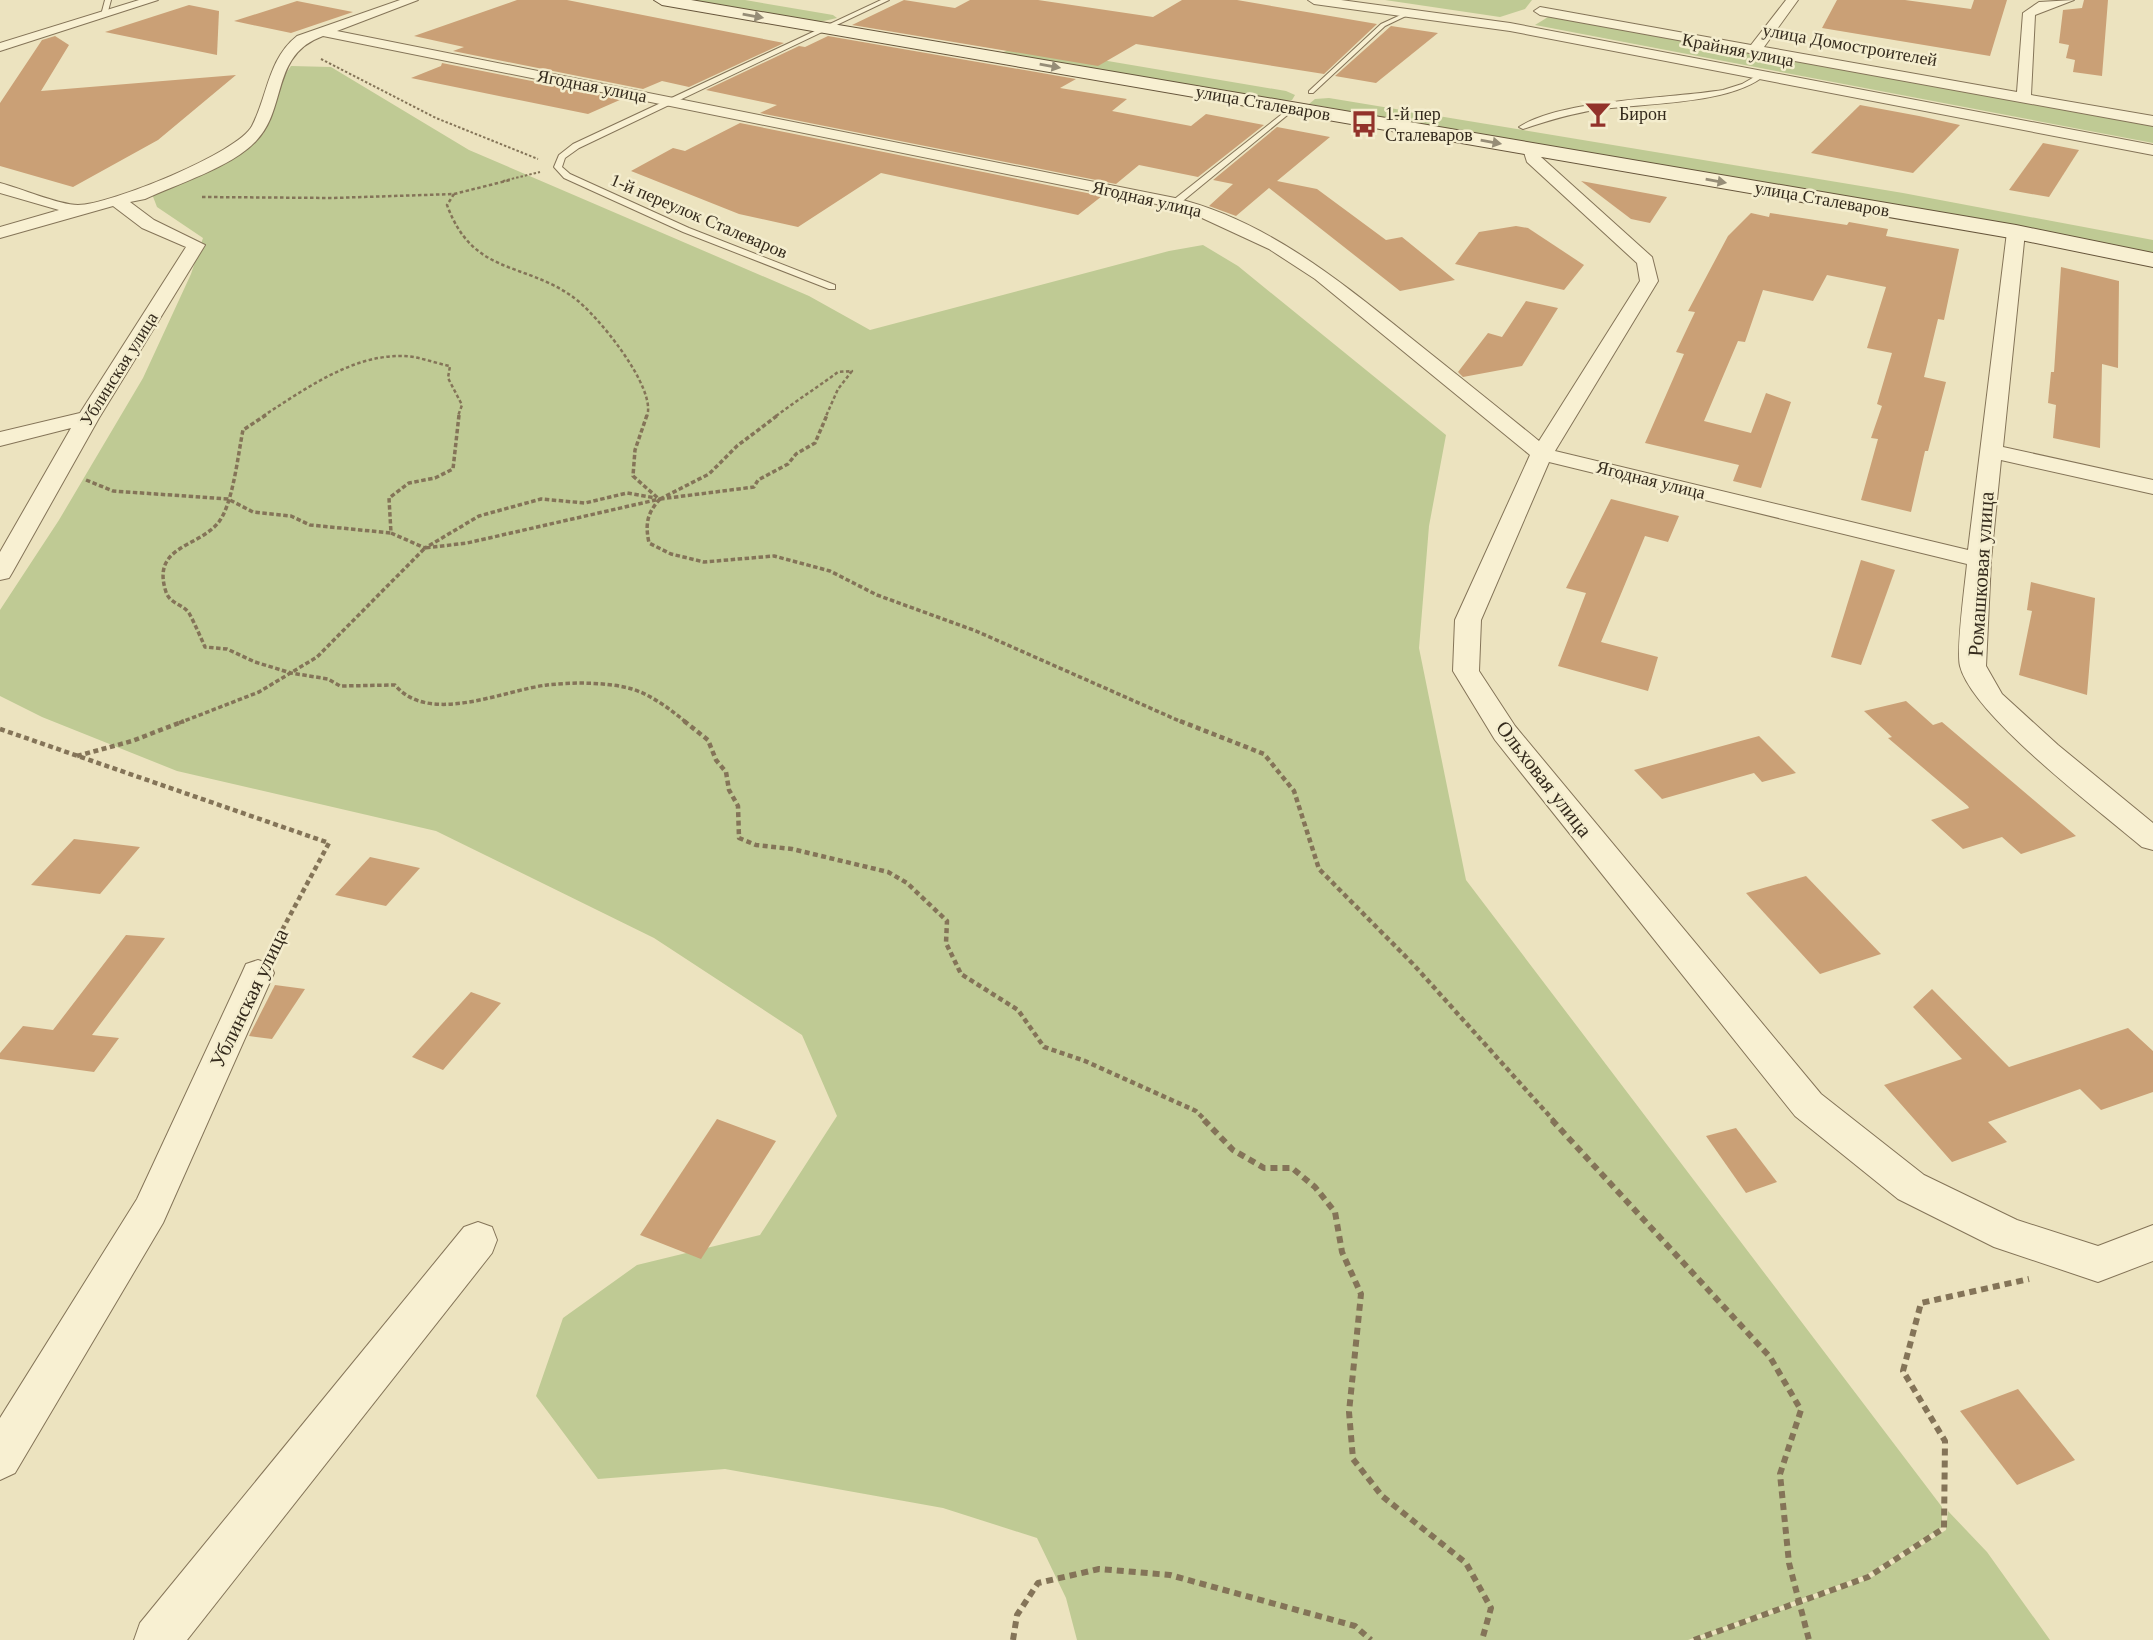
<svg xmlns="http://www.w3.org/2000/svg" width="2153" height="1640" viewBox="0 0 2153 1640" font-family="Georgia,serif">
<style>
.green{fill:#bfca94}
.building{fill:#caa076}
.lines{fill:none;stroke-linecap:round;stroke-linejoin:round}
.service-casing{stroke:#847458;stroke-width:2}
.minor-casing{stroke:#847458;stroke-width:2}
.secondary-casing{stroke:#66553b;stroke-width:2}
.path-far4{stroke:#847458;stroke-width:2;stroke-dasharray:2.5 2;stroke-linecap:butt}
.path-far3{stroke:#847458;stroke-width:2.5;stroke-dasharray:3.5 2.5;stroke-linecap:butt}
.path-far2{stroke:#847458;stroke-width:3.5;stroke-dasharray:4.5 2.5;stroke-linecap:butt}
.path-far1{stroke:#847458;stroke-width:4.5;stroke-dasharray:5 3.5;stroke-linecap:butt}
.path{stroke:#847458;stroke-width:6;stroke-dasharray:7 5;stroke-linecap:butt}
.service{fill:#f8f0d2;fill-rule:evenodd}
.minor{fill:#f8f0d2;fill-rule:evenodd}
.secondary{fill:#f8f0d2;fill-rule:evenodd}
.oneway{fill:#968d77}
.labels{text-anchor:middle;stroke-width:5;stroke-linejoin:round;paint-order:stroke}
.far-street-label{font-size:18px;fill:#342a1c;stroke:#f4edce}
.far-poi-label{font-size:18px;fill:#342a1c;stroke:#f4edce;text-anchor:start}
.street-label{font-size:21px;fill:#342a1c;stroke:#f4edce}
</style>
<rect width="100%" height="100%" fill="#ece3bf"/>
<g class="green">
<path d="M677 0H745L833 15 837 18 815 23Z"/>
<path d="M1385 0H1532L1525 9 1500 17Z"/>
<path d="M1553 14 2153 126V143L1535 25Z"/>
<path d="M1019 46 1286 91 1295 95 1292 100 1275 102 1001 53Z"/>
<path d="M291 66 331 67 469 150 809 296 870 330 1169 251 1203 245 1238 266 1446 435 1429 526 1419 648 1466 880 1942 1507V1527L1866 1575 1688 1640H1077L1066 1598 1037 1538 943 1508 725 1469 598 1479 536 1396 563 1318 637 1265 760 1235 837 1116 802 1035 654 938 436 831 177 771 42 717 0 696V610L59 520 143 378 191 274 203 238 157 207 152 194 231 161 264 133 273 93Z"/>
<path d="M1329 98 1903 193 2153 240V256L1309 104 1315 99Z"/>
<path d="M1948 1511 1987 1552 2050 1640H1699L1869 1579 1946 1530Z"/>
</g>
<g class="building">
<path d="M517 0H567L784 43 689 87 662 81 643 89 453 51 464 47 414 36Z"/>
<path d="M904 0 955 8 970 0H1038L1153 17 1182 0H1237L1377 24 1324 74 1136 44 1098 66 852 25Z"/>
<path d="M1837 0H1905L1971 9 1974 0H2007L1990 56 1822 28Z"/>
<path d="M2084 0H2108L2102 76 2073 72 2075 60 2066 58 2069 45 2059 43 2063 10 2082 8Z"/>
<path d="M297 1 353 12 291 33 234 21Z"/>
<path d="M189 5 219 11 217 55 105 32Z"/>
<path d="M1391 26 1438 33 1376 83 1335 76Z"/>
<path d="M55 36 69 45 41 91 236 75 158 140 73 187 0 166V103L42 40Z"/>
<path d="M828 36 1076 79 1060 88 1127 99 1112 111 1191 126 1206 114 1264 125 1198 177 1139 165 1116 184 760 113 777 105 706 90 799 46 805 47Z"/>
<path d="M442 63 622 99 588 114 411 78 441 66Z"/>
<path d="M1860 105 1919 116 1960 125 1913 173 1811 153Z"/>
<path d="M740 123 1102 196 1078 215 881 173 798 227 739 214 631 171 673 148 685 151Z"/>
<path d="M1277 127 1330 137 1277 181 1317 189 1386 240 1402 237 1455 280 1400 291 1269 188 1236 216 1209 206 1233 184 1213 180Z"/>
<path d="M2043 143 2079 150 2049 197 2009 190Z"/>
<path d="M1581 181 1667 197 1650 223 1631 219Z"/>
<path d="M1751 213 1769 217 1770 213 1847 225 1849 222 1888 229 1886 236 1959 249 1944 320 1938 319 1924 377 1946 382 1928 451H1925L1911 512 1861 500 1878 439 1871 438 1882 406 1877 404 1892 353 1867 348 1886 287 1827 275 1813 301 1763 290 1745 342 1738 341 1704 421 1751 433 1766 393 1791 402 1761 488 1733 481 1739 465 1645 443 1684 354 1676 352 1695 312 1688 311 1728 236Z"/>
<path d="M1516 226 1528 228 1584 265 1564 290 1455 264 1479 232Z"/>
<path d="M2061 267 2119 281 2118 368 2102 364 2100 448 2053 438 2056 405 2048 403 2051 372H2054Z"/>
<path d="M1526 301 1558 308 1522 366 1463 377 1458 372 1488 333 1502 337Z"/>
<path d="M1611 499 1679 516 1668 542 1645 536 1601 642 1658 657 1648 691 1558 666 1586 593 1566 588Z"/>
<path d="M1861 560 1895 570 1861 665 1831 657Z"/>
<path d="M2031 582 2095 598 2087 695 2019 675 2032 611 2027 610Z"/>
<path d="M1906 701 1933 725 1942 722 2076 836 2021 854 2002 837 1963 849 1931 820 1969 808 1968 806 1888 738 1892 737 1864 711Z"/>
<path d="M1759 736 1796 773 1762 782 1754 773 1662 799 1634 770Z"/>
<path d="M74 839 140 847 100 894 31 885Z"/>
<path d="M370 857 420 868 386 906 335 895Z"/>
<path d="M1806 876 1881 954 1820 974 1746 893Z"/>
<path d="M126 935 165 938 92 1035 119 1038 94 1072 0 1059V1053L23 1026 53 1030Z"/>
<path d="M275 985 305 989 272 1039 249 1036Z"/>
<path d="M1932 989 2009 1067 2128 1028 2153 1051V1092L2101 1110 2080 1089 1988 1122 2007 1142 1952 1162 1884 1085 1962 1059 1913 1007Z"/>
<path d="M471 992 501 1003 443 1070 412 1057Z"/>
<path d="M717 1119 776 1141 701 1259 640 1235Z"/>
<path d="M1736 1128 1777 1182 1746 1193 1706 1136Z"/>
<path d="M2018 1389 2075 1460 2017 1485 1960 1411Z"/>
</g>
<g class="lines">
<defs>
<g id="service">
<path d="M105 0H111L107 15 104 17 101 15Z"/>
<path d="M881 0H889L579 148 565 158 562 167 570 174 689 228 835 285V289H829L683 232 564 178 554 167 559 155 573 144Z"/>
<path d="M1405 13 1410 14 1385 26 1313 93H1309V91L1381 24Z"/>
<path d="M1763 72 1766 74C1733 105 1641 103 1595 110 1570 114 1547 121 1523 129L1519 127C1563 99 1668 99 1723 90L1742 84Z"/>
<path d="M1291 107 1296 108 1178 205H1172V201Z"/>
</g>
<g id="minor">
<path d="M139 0H158L0 51V43Z"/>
<path d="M400 0H418L337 31 1175 198C1265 220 1336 278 1406 334 1451 370 1495 405 1539 441L1640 281 1637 263 1527 162 1523 149 1531 144 1537 146 1541 157 1652 257 1658 281 1555 451 1968 550 2007 232 2016 227 2022 228 2025 232 2003 447 2153 480V494L2001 460 1991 560 1986 666 2002 694 2058 745 2153 823V850L2142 847C2101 812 1972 715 1960 666 1956 650 1965 585 1967 564L1549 462 1481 620 1479 671 1515 726 1821 1094 1924 1175 2017 1220 2098 1246 2153 1225V1261L2098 1282 1994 1247 1898 1199 1795 1116 1495 740 1453 671 1455 620 1530 455 1315 279 1269 249 1202 218 1171 207 323 36C270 55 288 108 256 141 232 167 177 184 145 199L130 202 154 220 205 245 99 418 12 573 9 578 0 580V552L71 428 0 446V432L80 413 186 247 142 228 113 206 0 238V227L59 210 0 193V183C20 188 59 205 78 205 109 205 238 153 252 126 268 95 268 59 297 36Z"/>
<path d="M1308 0H1341L1510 23 2153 145V155L1510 31 1314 4Z"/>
<path d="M1786 0H1798L1764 47 2017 92 2023 13 2039 2 2074 0 2035 15 2031 95 2153 116V126L1540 15 1534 11 1540 7 1751 45Z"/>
<path d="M258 960 270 964 274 973 163 1223 15 1473 0 1480V1418L137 1199 242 973 246 964Z"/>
<path d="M478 1222 492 1227 497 1240 492 1253 187 1640H134L140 1623 464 1227Z"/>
</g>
<path id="secondary" d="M654 0H691L2016 225 2153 253V267L2016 239 662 5Z"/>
</defs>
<use href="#service" class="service-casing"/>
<use href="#minor" class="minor-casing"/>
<use href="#secondary" class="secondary-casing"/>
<g class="path-far4">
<path d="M321 59 436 118 538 159"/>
<path d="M503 181 540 172"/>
</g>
<g class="path-far3">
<path d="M454 194 447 205C473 276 523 261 573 297 597 314 657 388 647 416"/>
<path d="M202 197 333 198 454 194 510 180"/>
<path d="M263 416C304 390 351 355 402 356 418 356 434 363 450 366L448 378 462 405 458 416"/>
<path d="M776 416C796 401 818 387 838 372L852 371 838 389 826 416"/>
</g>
<g class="path-far2">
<path d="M266 415 243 430C238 454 233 505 218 523 197 548 151 546 166 592 170 604 183 604 189 613 195 624 200 636 205 647L227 649 255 662 291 673 328 679 340 686 395 685C429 726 504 690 547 685 574 682 607 682 632 689 652 695 671 710 687 723"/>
<path d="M459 415 453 469 435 478 409 483 389 498 391 533 425 548 479 516 541 499 585 503 627 493 656 498"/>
<path d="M647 415 635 450 633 476 659 499"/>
<path d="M86 480 113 491 228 499 253 512 291 516 310 525 391 533"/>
<path d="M660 499C647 513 645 524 649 543L671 554 704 562 774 556 830 571 877 595 976 631 1184 723"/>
<path d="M660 499 709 474 737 446 778 415"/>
<path d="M660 499 754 487 758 480 788 464 796 454 815 443 827 415"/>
<path d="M179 723 259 692 317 657 425 548 467 543 660 499"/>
</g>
<g class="path-far1">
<path d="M684 721 708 740 716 760 726 772 729 790 738 806 739 838 756 845 792 849 888 872 907 883 947 921 946 943 961 974 1018 1010 1044 1047 1085 1061 1196 1111 1206 1121"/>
<path d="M1180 721 1264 754 1294 791 1319 869 1413 964 1554 1121"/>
<path d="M0 729 329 843 274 945"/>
<path d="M77 756 132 741 184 721"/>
</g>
<g class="path">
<path d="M1204 1120 1233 1150 1264 1168H1292L1315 1187 1335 1212 1342 1252 1361 1294 1349 1412 1353 1459 1382 1496 1466 1563 1491 1608 1482 1640"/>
<path d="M1552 1120 1770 1357 1801 1410 1780 1474 1789 1563 1809 1640"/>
<path d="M1013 1640 1017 1615 1038 1583 1099 1569 1170 1575 1355 1626 1371 1640"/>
<path d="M1694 1640 1868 1577 1944 1528 1945 1441 1903 1371 1921 1303 2029 1279"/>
</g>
<use href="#service" class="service"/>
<use href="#minor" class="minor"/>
<use href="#secondary" class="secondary"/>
</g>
<defs><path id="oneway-solid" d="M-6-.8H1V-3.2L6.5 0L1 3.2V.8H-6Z" transform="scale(1.75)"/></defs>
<g class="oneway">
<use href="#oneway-solid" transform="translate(753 16) rotate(10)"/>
<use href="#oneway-solid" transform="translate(1050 66) rotate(10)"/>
<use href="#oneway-solid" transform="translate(1491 142) rotate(10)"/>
<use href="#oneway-solid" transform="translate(1716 181) rotate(10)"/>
</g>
<defs>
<symbol id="bar-bare" viewBox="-9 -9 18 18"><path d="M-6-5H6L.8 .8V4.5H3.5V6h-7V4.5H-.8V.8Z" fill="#92322a" stroke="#f4edce" stroke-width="2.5" paint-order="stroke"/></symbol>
<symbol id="bus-bare" viewBox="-9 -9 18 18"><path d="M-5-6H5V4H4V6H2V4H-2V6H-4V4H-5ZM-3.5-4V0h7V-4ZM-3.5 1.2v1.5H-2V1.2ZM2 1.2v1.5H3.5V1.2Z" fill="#92322a" stroke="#f4edce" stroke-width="2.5" paint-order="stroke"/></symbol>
</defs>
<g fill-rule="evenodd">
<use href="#bar-bare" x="1579" y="95" width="38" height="38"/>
<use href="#bus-bare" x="1345" y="105" width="38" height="38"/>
</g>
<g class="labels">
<g class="far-street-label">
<text transform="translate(1850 45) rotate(10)" y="6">улица Домостроителей</text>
<text transform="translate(1738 50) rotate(11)" y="6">Крайняя улица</text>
<text transform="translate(592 86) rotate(11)" y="6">Ягодная улица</text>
<text transform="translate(1263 103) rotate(10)" y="6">улица Сталеваров</text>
<text transform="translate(1147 199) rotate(13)" y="6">Ягодная улица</text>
<text transform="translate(1822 199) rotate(10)" y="6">улица Сталеваров</text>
<text transform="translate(699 216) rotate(23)" y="6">1-й переулок Сталеваров</text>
<text transform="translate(119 369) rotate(-58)" y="6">Ублинская улица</text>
<text transform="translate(1651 480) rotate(14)" y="6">Ягодная улица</text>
</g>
<g class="far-poi-label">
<text x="1385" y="120">1-й пер<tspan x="1385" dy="21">Сталеваров</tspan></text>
<text x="1619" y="120">Бирон</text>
</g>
<g class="street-label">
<text transform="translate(1981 574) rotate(-86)" y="7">Ромашковая улица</text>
<text transform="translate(1544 779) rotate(52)" y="7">Ольховая улица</text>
<text transform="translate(249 998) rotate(-64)" y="7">Ублинская улица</text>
</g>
</g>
</svg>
